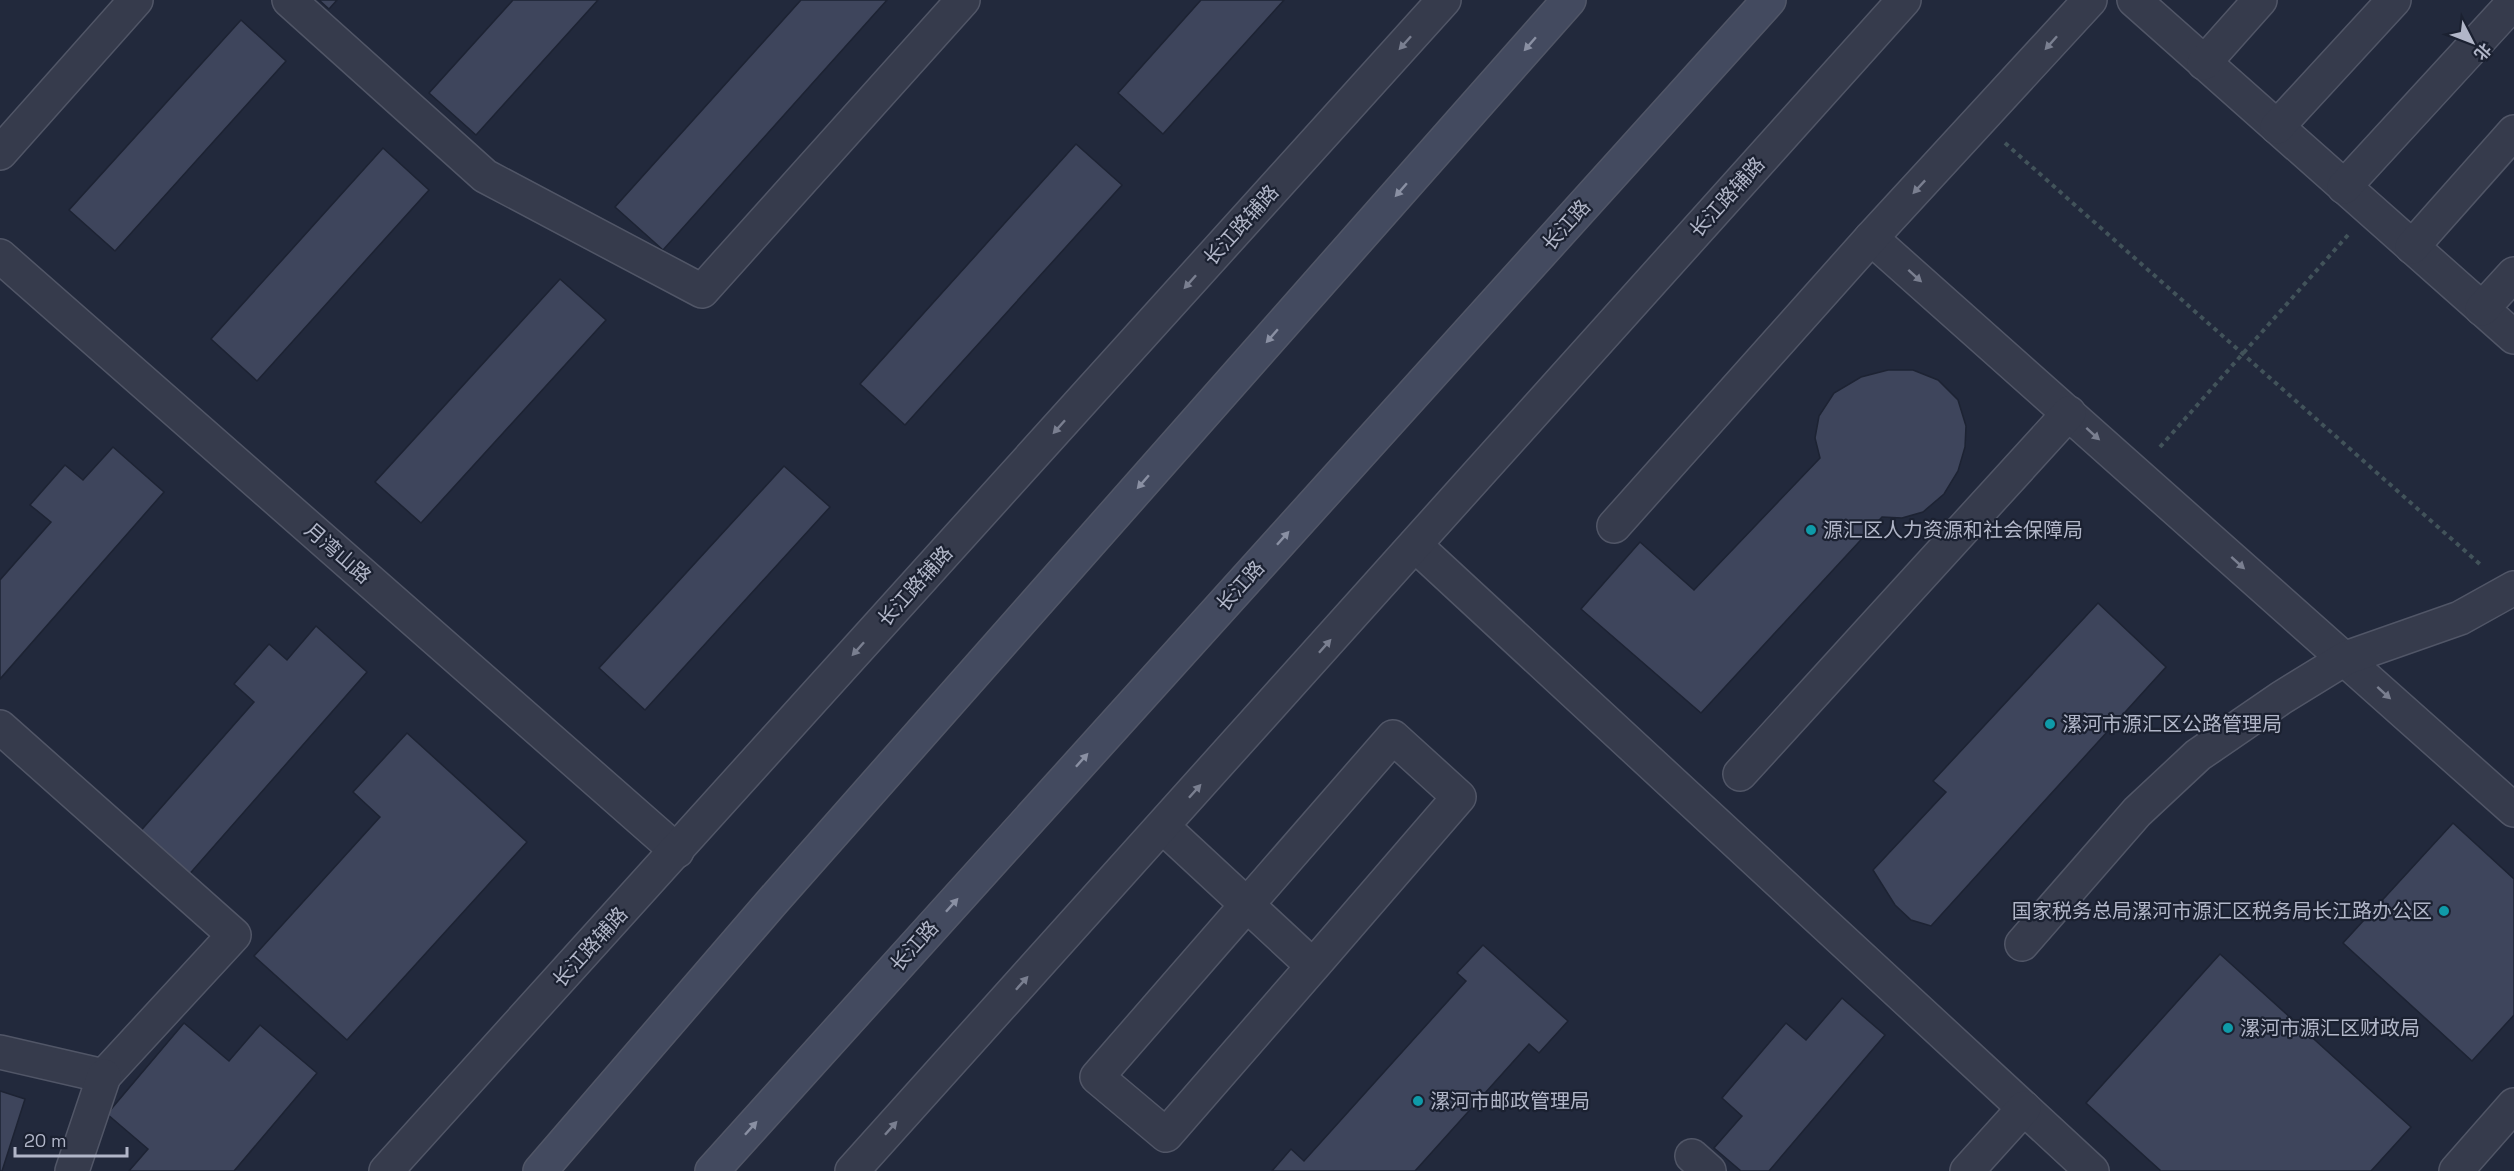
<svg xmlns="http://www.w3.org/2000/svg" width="2514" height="1171" viewBox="0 0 2514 1171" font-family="'Space Grotesk','Noto Sans SC',sans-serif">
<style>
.building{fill:#3e455c;stroke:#1d2333;stroke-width:1.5}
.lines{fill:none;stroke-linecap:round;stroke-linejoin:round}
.minor-casing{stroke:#515667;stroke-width:36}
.secondary-casing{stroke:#515667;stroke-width:36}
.path{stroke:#42535a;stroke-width:4;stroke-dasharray:4.5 4.5;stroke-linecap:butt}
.minor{stroke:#363b4c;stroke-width:33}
.secondary{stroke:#434a5f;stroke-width:33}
.oneway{fill:#7a7f90}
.oneway2{fill:#8a90a3}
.culture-dot{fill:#0f9aa8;stroke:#1b2131;stroke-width:2}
.labels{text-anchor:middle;stroke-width:4.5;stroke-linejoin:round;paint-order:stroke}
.street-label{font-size:20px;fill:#b1b6c8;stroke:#1b2131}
.poi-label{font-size:20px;fill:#b1b6c8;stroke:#1b2131;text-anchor:start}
</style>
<rect width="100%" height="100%" fill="#22293c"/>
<g class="building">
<path d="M319 0H337L329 9Z"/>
<path d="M513 0H598L476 135 429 93Z"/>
<path d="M801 0H887L663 250 615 207Z"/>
<path d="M1201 0H1284L1163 134 1118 93Z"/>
<path d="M241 20 286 61 115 251 69 210Z"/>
<path d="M1076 144 1122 185 905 425 860 384Z"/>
<path d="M383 148 429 190 257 381 211 339Z"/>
<path d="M560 279 606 320 421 523 375 482Z"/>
<path d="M1888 370H1913L1938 380 1958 400 1966 426 1965 447 1958 471 1944 494 1923 512 1902 518 1882 517 1701 713 1581 609 1640 542 1694 590 1820 458 1815 438 1819 416 1834 393 1861 377Z"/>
<path d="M113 447 164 492 0 679V580L51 522 30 505 65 465 83 480Z"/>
<path d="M784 466 830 507 645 710 599 668Z"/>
<path d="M2098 603 2166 667 1931 926 1911 920 1895 905 1873 870 1946 792 1933 781Z"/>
<path d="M316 626 367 672 186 878 137 835 254 702 234 684 269 644 287 660Z"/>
<path d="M407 733 527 842 347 1040 254 956 380 817 353 792Z"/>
<path d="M2453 823 2514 879V1015L2472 1061 2343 943Z"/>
<path d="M1483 945 1568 1021 1539 1053 1529 1044 1415 1171H1272L1291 1149 1304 1161 1466 981 1457 973Z"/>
<path d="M2220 954 2411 1127 2371 1171H2161L2086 1103Z"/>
<path d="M1842 998 1885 1035 1769 1171H1741L1714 1148 1742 1116 1722 1098 1786 1023 1806 1040Z"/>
<path d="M184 1023 229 1061 260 1025 317 1073 234 1171H129L148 1149 107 1114Z"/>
<path d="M0 1091 25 1099 2 1171H0Z"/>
</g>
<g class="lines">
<defs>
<g id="minor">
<path d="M289 0 485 176 702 291 963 0"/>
<path d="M2134 0 2514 337"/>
<path d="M2204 63 2260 0"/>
<path d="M2277 127 2394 0"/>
<path d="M0 153 136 0"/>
<path d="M2344 187 2514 2"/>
<path d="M1871 238 2514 810"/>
<path d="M2412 247 2514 132"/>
<path d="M0 256 677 851"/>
<path d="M2482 309 2514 274"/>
<path d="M1614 526 1871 238 2090 0"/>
<path d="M1415 545 2092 1171"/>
<path d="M0 727 234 935 104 1076 0 1052"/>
<path d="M1740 774 2069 413"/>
<path d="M1163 827 1313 966 1459 797 1393 737 1097 1077 1166 1135 1313 966"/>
<path d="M2022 944 2137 812 2198 755 2281 698 2346 658 2460 618 2514 588"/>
<path d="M1692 1156 1709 1171"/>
<path d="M72 1171 104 1076"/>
<path d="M386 1171 1444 0"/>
<path d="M852 1171 1904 0"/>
<path d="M1967 1171 2024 1108"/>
<path d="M2456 1171 2514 1105"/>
</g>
<g id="secondary">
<path d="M540 1171 772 902 1569 0"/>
<path d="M712 1171 1769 0"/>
</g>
</defs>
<use href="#minor" class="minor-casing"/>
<use href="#secondary" class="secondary-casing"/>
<g class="path">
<path d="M2005 143 2482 566"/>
<path d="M2160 447 2348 235"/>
</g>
<use href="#minor" class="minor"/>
<use href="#secondary" class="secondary"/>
</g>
<defs><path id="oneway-solid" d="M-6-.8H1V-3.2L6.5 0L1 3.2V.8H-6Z" transform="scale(1.5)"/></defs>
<g class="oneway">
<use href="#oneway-solid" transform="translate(1405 43) rotate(132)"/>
<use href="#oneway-solid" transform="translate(2051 43) rotate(132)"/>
<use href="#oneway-solid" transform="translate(1919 187) rotate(133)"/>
<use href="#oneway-solid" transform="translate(1915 276) rotate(42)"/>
<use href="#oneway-solid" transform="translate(1190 282) rotate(132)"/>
<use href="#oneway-solid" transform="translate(1059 427) rotate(132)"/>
<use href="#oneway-solid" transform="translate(2093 434) rotate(42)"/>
<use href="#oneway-solid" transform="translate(2238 563) rotate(42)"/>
<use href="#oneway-solid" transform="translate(1325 646) rotate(-48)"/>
<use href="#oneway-solid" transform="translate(858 649) rotate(132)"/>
<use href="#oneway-solid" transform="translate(2384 693) rotate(42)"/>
<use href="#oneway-solid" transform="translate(1195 791) rotate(-48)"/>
<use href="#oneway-solid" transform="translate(1022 983) rotate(-48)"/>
<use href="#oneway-solid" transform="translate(891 1128) rotate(-48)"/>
</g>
<g class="oneway2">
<use href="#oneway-solid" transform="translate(1530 44) rotate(131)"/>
<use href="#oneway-solid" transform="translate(1401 190) rotate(131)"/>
<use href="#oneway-solid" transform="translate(1272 336) rotate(131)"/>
<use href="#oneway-solid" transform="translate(1143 482) rotate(131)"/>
<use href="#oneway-solid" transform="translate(1283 538) rotate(-48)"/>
<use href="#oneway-solid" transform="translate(1082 760) rotate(-48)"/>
<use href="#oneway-solid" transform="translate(952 905) rotate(-48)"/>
<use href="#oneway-solid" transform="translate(751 1128) rotate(-48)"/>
</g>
<g class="culture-dot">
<circle cx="1811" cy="530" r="6"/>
<circle cx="2050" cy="724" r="6"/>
<circle cx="2444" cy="911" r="6"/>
<circle cx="2228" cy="1028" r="6"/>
<circle cx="1418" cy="1101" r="6"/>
</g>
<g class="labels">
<g class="street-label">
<text transform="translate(1727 197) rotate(-48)" y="7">长江路辅路</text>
<text transform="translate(1241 225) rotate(-48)" y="7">长江路辅路</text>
<text transform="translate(1566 225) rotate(-48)" y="7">长江路</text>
<text transform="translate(338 553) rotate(41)" y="7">月湾山路</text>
<text transform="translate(915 586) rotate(-48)" y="7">长江路辅路</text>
<text transform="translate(1240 586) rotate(-48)" y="7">长江路</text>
<text transform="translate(914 946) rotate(-48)" y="7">长江路</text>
<text transform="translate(590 947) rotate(-48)" y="7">长江路辅路</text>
</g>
<g class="poi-label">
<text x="1823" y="537">源汇区人力资源和社会保障局</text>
<text x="2062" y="731">漯河市源汇区公路管理局</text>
<text x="2432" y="918" text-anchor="end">国家税务总局漯河市源汇区税务局长江路办公区</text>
<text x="2240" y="1035">漯河市源汇区财政局</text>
<text x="1430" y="1108">漯河市邮政管理局</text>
</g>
</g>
<g transform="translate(2472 42) rotate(132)" stroke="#1b2131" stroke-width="4.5" paint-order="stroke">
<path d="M0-4.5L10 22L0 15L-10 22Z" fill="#b1b6c8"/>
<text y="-9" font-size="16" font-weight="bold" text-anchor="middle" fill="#b1b6c8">北</text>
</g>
<path d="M15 1147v9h112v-9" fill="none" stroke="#b1b6c8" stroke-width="3"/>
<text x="24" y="1147" font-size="18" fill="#b1b6c8" stroke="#1b2131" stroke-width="4.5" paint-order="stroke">20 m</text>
</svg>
